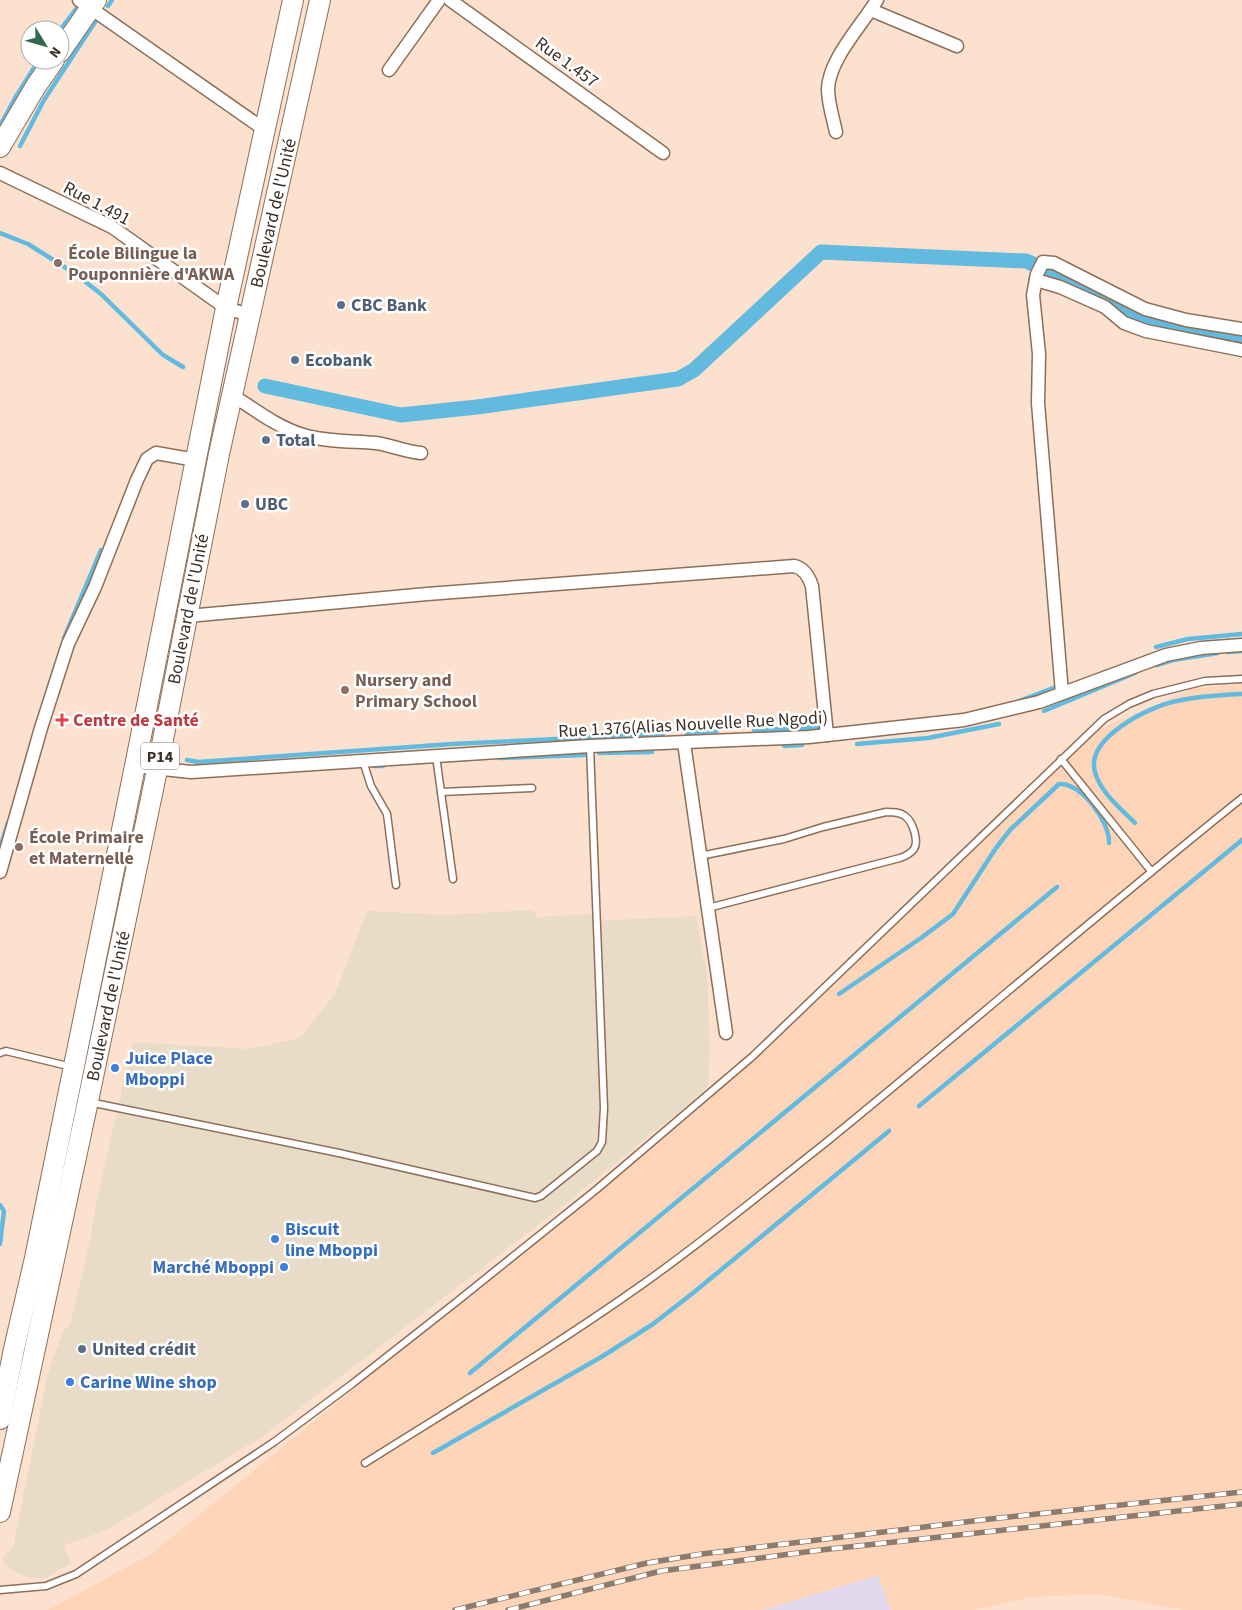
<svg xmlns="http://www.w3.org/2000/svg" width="1242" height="1610" viewBox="0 0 1242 1610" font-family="'Source Sans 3',sans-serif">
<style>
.commercial{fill:#e8dbc7}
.industrial{fill:#e1d8ed}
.built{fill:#fed5b8}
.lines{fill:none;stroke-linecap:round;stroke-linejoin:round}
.stream{stroke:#63badf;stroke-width:4.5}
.canal{stroke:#63badf;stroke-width:15}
.lane-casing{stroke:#8d6e59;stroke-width:9}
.street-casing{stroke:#8d6e59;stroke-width:15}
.primary-casing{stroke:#8d6e59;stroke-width:22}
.lane{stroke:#fff;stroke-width:6}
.street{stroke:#fff;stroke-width:12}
.primary{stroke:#fff;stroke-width:20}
.rail-casing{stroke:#8d7b6d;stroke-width:5.5}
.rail{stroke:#fff;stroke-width:4;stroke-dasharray:11;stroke-linecap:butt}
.education-dot{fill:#8d6e63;stroke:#fff;stroke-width:2}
.service-dot{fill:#5c6f8a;stroke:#fff;stroke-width:2}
.health-dot{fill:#e0444e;stroke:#fff;stroke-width:2}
.shop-dot{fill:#3f7fe0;stroke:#fff;stroke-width:2}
.labels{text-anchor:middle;stroke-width:5;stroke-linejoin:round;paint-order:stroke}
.shield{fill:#fff;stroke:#766d67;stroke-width:1}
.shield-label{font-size:16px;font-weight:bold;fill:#3c2f26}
.street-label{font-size:18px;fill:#3c2f26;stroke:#fff}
.education-label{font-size:18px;font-weight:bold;fill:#785e54;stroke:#fff;text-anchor:start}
.service-label{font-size:18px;font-weight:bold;fill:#4e5e75;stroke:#fff;text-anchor:start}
.health-label{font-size:18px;font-weight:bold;fill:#be3a42;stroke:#fff;text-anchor:start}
.shop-label{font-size:18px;font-weight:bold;fill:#366cbe;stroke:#fff;text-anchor:start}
</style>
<rect width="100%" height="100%" fill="#fce1ce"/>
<path class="commercial" d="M533 910 537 917 590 914 595 921 696 916 707 975 710 1048 708 1086 692 1101 559 1209 262 1437 105 1531 64 1545 71 1563 45 1578H29L10 1569 4 1563 3 1556 13 1548 48 1373 63 1331 70 1326 92 1232V1225L104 1168 133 1042 249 1049 300 1038 335 994 367 911 444 915Z"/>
<path class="industrial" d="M878 1575 891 1610H763Z"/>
<path class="built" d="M1242 684V1610H1184L1098 1594 1031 1597 974 1610H891L878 1575 763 1610H48L151 1554 626 1168 1100 729 1192 689Z"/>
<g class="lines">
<g class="stream">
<path d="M108 6 112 0"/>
<path d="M60 30 76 9"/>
<path d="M15 98 39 60"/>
<path d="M0 126 14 100"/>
<path d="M20 146 44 100 95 22"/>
<path d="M0 233 28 244 74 273 101 294 163 355 183 367"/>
<path d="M64 638 101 550"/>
<path d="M1156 647 1188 639 1242 634"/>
<path d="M1228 652 1242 651"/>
<path d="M1157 665 1173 660 1218 653"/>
<path d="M1019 701 1061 685"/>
<path d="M1044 711 1135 673"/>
<path d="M754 730 821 727"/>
<path d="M702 732 717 731"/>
<path d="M687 733 700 732"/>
<path d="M857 744 928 738 999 724"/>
<path d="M784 746 802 745"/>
<path d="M599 753 652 752"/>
<path d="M500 758 584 755"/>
<path d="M187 760 198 762 452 744 663 734"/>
<path d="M374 766H383"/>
<path d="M1135 823C1121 809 1100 792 1095 772 1085 738 1150 706 1177 701 1198 696 1221 695 1242 694"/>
<path d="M0 848 8 823"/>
<path d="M839 994 921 938 953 914 996 848 1010 830 1059 784C1081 782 1110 822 1109 843"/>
<path d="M919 1106 1242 840"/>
<path d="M0 1205 4 1211 0 1244"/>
<path d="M470 1373 1057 887"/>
<path d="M433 1453 603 1356 653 1324 693 1293 889 1131"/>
</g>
<path class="canal" d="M265 386 401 415 477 407 678 379 694 370 821 252 1026 261 1086 287 1149 324 1172 329 1242 340"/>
<defs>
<g id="lane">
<path d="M436 756 453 879"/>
<path d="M1061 759 1151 871"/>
<path d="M363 761 371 786 387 814 396 885"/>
<path d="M441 792 532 788"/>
<path d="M700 856 784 839 823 827 886 812C893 812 900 812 905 816 913 822 919 841 914 849 910 854 906 856 900 858L708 908"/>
<path d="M0 1053 6 1051 72 1067"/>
<path d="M89 1102 339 1153 535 1198 541 1196 597 1151 602 1142 604 1108 590 746"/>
<path d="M365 1463C457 1405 551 1349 640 1286 703 1242 763 1192 824 1144 964 1030 1101 911 1242 798"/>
<path d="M0 1590 46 1586 76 1574 274 1442 352 1384 455 1303 597 1189 753 1056 1104 719 1129 704 1153 694 1205 681 1242 679"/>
</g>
<g id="street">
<path d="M79 0 265 130"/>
<path d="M450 0 663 153"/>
<path d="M871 10 957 46"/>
<path d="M389 70 439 0"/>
<path d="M836 132C833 118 828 103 828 89 829 59 862 25 877 0"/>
<path d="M0 173 112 227 226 308 249 315"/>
<path d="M1036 280 1060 287 1105 307 1124 323 1146 331 1242 350"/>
<path d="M232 395C254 409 277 427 303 435 327 442 352 441 376 443 391 445 406 452 421 453"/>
<path d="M188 616 427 594 794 566C804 568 809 577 812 586L827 735"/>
<path d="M1062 693 1038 403 1039 354 1033 295 1037 274 1043 262 1054 263 1145 309 1186 320 1242 329"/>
<path d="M684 743 726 1033"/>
<path d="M135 766 191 772 590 746 809 737 964 720 1039 702 1166 655 1201 648 1242 645"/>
<path d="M0 872 41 728 68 644 95 587 137 480 147 459 156 453 196 460"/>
</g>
<g id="primary">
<path d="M60 52 96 0"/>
<path d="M0 147 36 86 54 60"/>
<path d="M0 1419 14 1349 35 1258 135 766 226 308 293 0"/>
<path d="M0 1512 88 1101 157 770 219 454 320 0"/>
</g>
</defs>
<use href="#lane" class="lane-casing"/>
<use href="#street" class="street-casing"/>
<use href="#primary" class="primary-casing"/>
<use href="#lane" class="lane"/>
<use href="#street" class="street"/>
<use href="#primary" class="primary"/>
<defs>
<g id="rail">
<path d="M455 1610 647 1563 702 1554 990 1519 1242 1492"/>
<path d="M508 1610 661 1571 821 1550 1242 1504"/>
</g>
</defs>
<use href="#rail" class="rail-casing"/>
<use href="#rail" class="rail"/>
</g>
<g class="education-dot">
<circle cx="58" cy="263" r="5"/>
<circle cx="345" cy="690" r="5"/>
<circle cx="19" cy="847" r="5"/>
</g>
<g class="service-dot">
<circle cx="341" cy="305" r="5"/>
<circle cx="295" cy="360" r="5"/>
<circle cx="266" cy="440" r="5"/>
<circle cx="245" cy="504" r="5"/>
<circle cx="82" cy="1349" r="5"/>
</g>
<path class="health-dot" d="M59.5 712.5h5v5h5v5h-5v5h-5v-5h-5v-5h5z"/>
<g class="shop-dot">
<circle cx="115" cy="1068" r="5"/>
<circle cx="275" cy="1239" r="5"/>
<circle cx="284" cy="1267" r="5"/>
<circle cx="70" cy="1382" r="5"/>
</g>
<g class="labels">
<rect class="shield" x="141" y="742.5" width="38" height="27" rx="4"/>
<g class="shield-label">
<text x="160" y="762">P14</text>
</g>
<g class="street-label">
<text transform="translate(567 62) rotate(36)" y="6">Rue 1.457</text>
<text transform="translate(97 203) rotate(28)" y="6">Rue 1.491</text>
<text transform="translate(273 213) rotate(-77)" y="6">Boulevard de l'Unité</text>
<text transform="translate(188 609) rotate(-79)" y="6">Boulevard de l'Unité</text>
<text transform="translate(693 724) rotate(-3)" y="6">Rue 1.376(Alias Nouvelle Rue Ngodi)</text>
<text transform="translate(108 1006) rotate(-78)" y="6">Boulevard de l'Unité</text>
</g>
<g class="education-label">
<text x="68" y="259">École Bilingue la<tspan x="68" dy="21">Pouponnière d'AKWA</tspan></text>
<text x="355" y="686">Nursery and<tspan x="355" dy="21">Primary School</tspan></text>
<text x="29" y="843">École Primaire<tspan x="29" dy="21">et Maternelle</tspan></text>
</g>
<g class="service-label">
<text x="351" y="311">CBC Bank</text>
<text x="305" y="366">Ecobank</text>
<text x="276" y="446">Total</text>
<text x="255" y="510">UBC</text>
<text x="92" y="1355">United crédit</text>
</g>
<g class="health-label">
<text x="73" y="726">Centre de Santé</text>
</g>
<g class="shop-label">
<text x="125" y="1064">Juice Place<tspan x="125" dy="21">Mboppi</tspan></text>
<text x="285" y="1235">Biscuit<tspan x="285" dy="21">line Mboppi</tspan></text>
<text x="274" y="1273" text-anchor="end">Marché Mboppi</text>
<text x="80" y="1388">Carine Wine shop</text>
</g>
</g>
<g transform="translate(45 45) rotate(127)"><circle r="24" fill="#ffffff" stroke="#b1aca8"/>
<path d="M0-4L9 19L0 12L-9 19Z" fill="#31684f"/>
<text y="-8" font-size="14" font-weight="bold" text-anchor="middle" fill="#3c2f26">N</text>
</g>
</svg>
